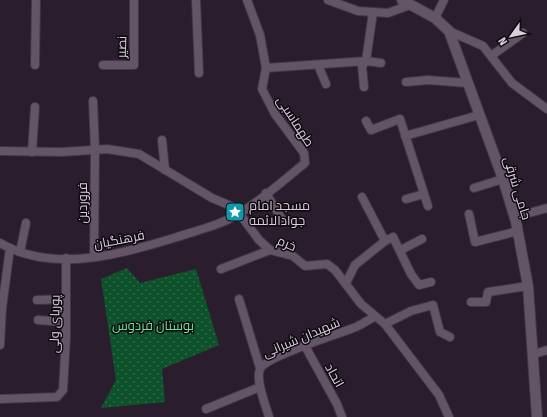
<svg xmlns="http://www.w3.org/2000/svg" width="547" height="417" viewBox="0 0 547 417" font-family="'Fira Sans Condensed',Cairo,sans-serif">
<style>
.park{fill:url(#park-dots)}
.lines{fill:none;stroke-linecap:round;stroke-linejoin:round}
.street-casing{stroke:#423745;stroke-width:10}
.secondary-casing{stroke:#423745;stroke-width:12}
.street{stroke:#635468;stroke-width:8}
.secondary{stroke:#635468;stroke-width:10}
.labels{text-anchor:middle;stroke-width:3;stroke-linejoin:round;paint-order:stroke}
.street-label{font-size:13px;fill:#d8d0db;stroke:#0f0a11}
.poi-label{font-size:13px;fill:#d8d0db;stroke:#0f0a11;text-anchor:start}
.park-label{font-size:13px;fill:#6de293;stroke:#0f0a11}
</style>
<defs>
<pattern id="park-dots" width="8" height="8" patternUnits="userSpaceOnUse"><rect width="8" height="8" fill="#0d522a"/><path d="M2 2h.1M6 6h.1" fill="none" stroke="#306a48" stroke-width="1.8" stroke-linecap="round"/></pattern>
</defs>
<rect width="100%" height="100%" fill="#2a1d2e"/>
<path class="park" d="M127 268 140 283 196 269 219 345 162 369 165 402 101 408 116 380 101 279Z"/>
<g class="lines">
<defs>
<g id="street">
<path d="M196 0 199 73"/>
<path d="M328 0 358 11 388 13 410 5"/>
<path d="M435 18 444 0"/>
<path d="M449 31 483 46 512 83 547 109"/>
<path d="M491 56 523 33"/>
<path d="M35 65 36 0"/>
<path d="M103 65H134V0"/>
<path d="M318 65 326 84"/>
<path d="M266 68 366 61 381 63"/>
<path d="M406 82 428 80 467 83"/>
<path d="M364 87 362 66 366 61 373 12"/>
<path d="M93 101 95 150 94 257"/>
<path d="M366 121 371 130 400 119 428 206"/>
<path d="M405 136 479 115"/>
<path d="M162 140 165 170"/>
<path d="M0 151 62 152 107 149 139 154 212 198 231 206 239 213 259 240 270 250 293 256 305 266 327 264 335 270 361 304 385 324 439 395 449 417"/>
<path d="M32 152 35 107"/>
<path d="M474 188 503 179"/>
<path d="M266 193 283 221"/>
<path d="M406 199 424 194"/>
<path d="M469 214 475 242 518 231"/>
<path d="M514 217 547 208"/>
<path d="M385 241 393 237 411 274 419 285 431 282"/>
<path d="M0 243C53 274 123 254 177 237 198 230 221 225 240 213 263 199 284 180 305 163L304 153 275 114 262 89 266 68 260 35 247 0"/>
<path d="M401 250 422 239"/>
<path d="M20 252 26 223"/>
<path d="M221 269 270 250"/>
<path d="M346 283 355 265 385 241 362 197"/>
<path d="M239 299 260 368"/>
<path d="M37 300 66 299"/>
<path d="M471 302H486L488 292 528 286"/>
<path d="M38 320 66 322"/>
<path d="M385 324 411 311 433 305 440 332 450 337"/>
<path d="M0 345 2 308 10 248"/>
<path d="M305 346 337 404 342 417"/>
<path d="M534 354 547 350"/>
<path d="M0 399 57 397 63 390 66 338V258"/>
<path d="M206 409 260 387"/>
<path d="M269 417C266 406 255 380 260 369 266 356 339 334 356 327 362 324 368 320 375 317"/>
</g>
<path id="secondary" d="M402 0 435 18 449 31 503 179 516 222 528 286 537 417"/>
</defs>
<use href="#street" class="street-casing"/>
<use href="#secondary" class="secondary-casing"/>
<use href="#street" class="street"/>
<use href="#secondary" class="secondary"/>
</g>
<defs>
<symbol id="sight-square" viewBox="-11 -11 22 22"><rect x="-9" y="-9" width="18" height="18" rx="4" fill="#0f9aa8" stroke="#0f0a11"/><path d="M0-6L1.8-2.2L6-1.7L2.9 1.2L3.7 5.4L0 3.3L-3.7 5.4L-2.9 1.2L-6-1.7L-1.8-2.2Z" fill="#fff"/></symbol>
</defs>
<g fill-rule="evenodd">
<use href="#sight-square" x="224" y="201" width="22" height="22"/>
</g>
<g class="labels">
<g class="street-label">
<text transform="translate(121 47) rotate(-89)" y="5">نصیر</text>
<text transform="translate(296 121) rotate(57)" y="5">طهماسبی</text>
<text transform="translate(518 188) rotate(73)" y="5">جامی شرقی</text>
<text transform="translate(82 203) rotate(-90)" y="5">فروردین</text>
<text transform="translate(119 239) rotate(-11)" y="5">فرهنگیان</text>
<text transform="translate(287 243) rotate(23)" y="5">خرم</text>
<text transform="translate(54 324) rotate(-89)" y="5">پوریای ولی</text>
<text transform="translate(301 337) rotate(-23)" y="5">شهیدان شیرانی</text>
<text transform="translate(335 375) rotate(61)" y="5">اتحاد</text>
</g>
<g class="poi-label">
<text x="249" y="210">مسجد امام<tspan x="249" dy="15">جوادالائمه</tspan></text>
</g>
<g class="park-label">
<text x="153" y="330">بوستان فردوس</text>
</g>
</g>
<g transform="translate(511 36) rotate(237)" stroke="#0f0a11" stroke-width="3" paint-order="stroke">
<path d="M0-3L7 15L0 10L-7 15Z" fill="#d8d0db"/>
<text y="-6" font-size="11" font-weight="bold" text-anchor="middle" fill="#d8d0db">N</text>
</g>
</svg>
